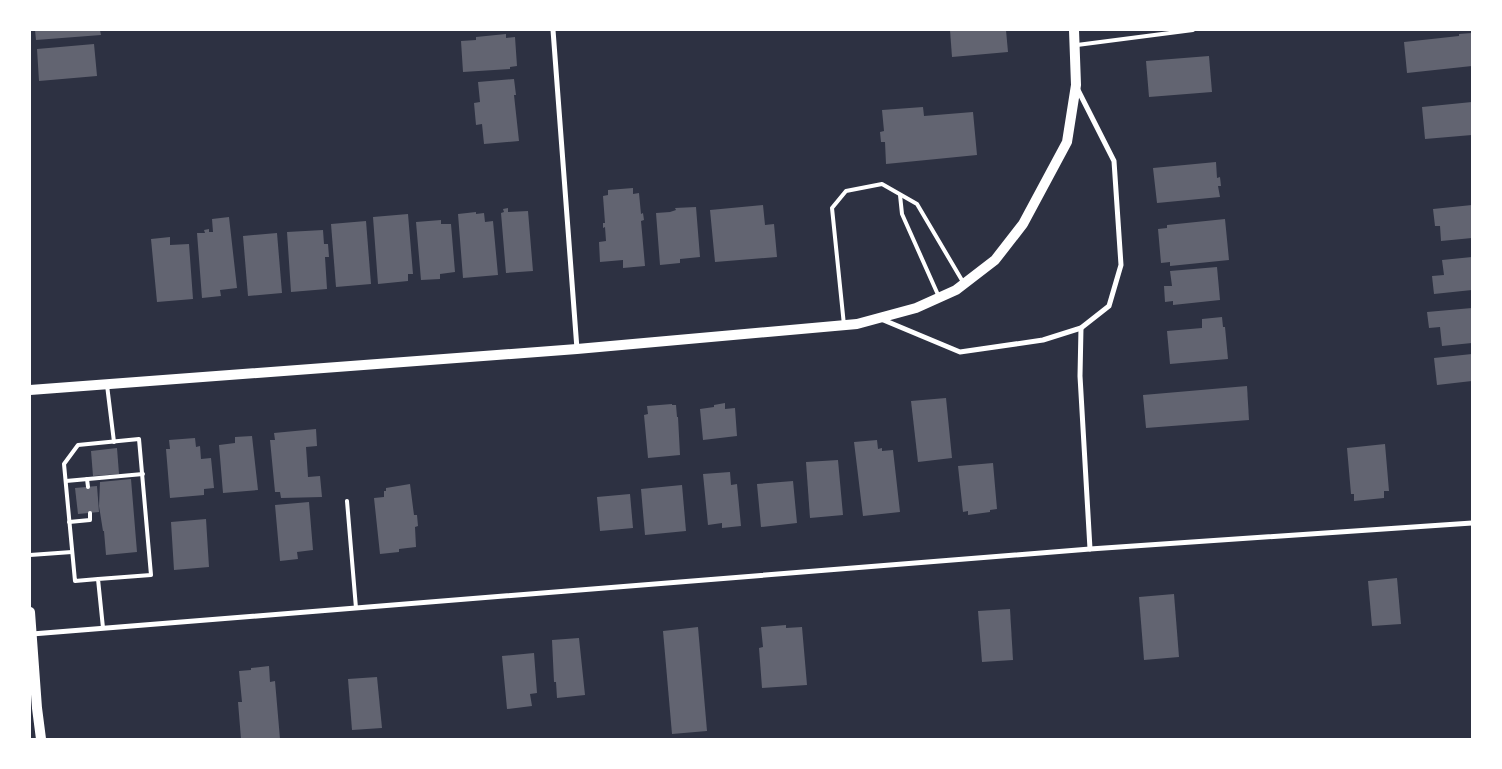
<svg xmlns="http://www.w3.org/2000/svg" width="1502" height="769" viewBox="0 0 1502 769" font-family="Lato,sans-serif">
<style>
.building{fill:#626471}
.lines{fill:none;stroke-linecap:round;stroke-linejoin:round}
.service{stroke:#fff;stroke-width:4}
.minor{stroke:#fff;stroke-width:5}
.secondary{stroke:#fff;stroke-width:10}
</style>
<rect width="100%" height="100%" fill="#2d3142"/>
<g class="building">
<path d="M35 30H100L101 35 36 40Z"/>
<path d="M950 30H1006L1008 52 952 57Z"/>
<path d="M1472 33V66L1407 73 1404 42 1459 36V34Z"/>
<path d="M506 34V38L515 37 517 66 510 67V69L463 72 461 41 476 40V37Z"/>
<path d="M94 44 97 76 39 81 37 49Z"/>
<path d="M1209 56 1212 92 1149 97 1146 61Z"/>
<path d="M514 79 516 95H514L519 141 484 144 482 124 476 125 474 103 480 102 478 82Z"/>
<path d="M1472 102V135L1425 139 1422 107Z"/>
<path d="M923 107 924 116 973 112 977 155 886 164 885 142H881L880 132 884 131 882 110Z"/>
<path d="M1216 162 1217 178 1220 177 1221 186H1218L1220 197 1157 203 1153 168Z"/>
<path d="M633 188V194L639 193 641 214 643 213 644 220 641 221 645 266 623 268V260L600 262 599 242 606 241 605 227 603 228V223H605L603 196 608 195V190Z"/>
<path d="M763 205 765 225 774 224 777 257 715 262 710 210Z"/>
<path d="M1472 205V238L1441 241 1440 226H1435L1433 209Z"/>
<path d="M696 207 700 257 680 259V263L660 265 656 213 670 212 676 210 675 208Z"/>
<path d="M508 208V212L528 211 533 271 506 273 501 213 504 212 503 209Z"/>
<path d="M476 212V214L484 213 485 222 493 221 498 275 463 278 458 214Z"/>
<path d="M408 214 413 274H408V281L378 284 373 217Z"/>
<path d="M229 217 237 288 220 290 221 296 202 298 197 233H205L204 230 209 229V232H213L212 219Z"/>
<path d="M1225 219 1229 260 1170 266V262L1161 263 1158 229 1167 228V225Z"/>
<path d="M441 220V224H451L455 272 440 274V279L421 280 416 222Z"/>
<path d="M366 221 371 284 336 287 331 224Z"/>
<path d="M323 230 324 244H328L329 257H325L327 289 291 292 287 232Z"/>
<path d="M277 233 282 293 248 296 243 236Z"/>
<path d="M170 237V245L189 244 193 299 157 302 151 239Z"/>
<path d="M1472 257V290L1434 294 1432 276 1444 275 1442 260Z"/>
<path d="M1217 267 1220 300 1173 305V301L1165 302 1164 286H1172L1170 271Z"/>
<path d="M1472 308V343L1442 346 1440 327 1429 328 1427 312Z"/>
<path d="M1222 317 1223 327H1225L1228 359 1170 364 1167 331 1202 328V319Z"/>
<path d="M1472 354V381L1437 385 1434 358Z"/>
<path d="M1247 386 1249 420 1146 428 1143 395Z"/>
<path d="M946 398 952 458 918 462 911 401Z"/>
<path d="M725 403V409L735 408 737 436 703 440 700 409 714 407V405Z"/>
<path d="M672 404V405H676L677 417H678L680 455 648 458 644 415 648 414 647 406Z"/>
<path d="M316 429 317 446 306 447 308 477 320 476 322 497 281 498 280 492H275L270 440H275L274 433Z"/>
<path d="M252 436 258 490 223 493 219 445 235 443V437Z"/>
<path d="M195 438 196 447 200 446 201 459 211 458 214 488 204 489V495L170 498 166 449H170L169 440Z"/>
<path d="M877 440 878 449 882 448V451L893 450 900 512 863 516 854 442Z"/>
<path d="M1385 444 1389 491H1384V498L1354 501V494H1351L1347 448Z"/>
<path d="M117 448 119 474 93 476 91 451Z"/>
<path d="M838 460 843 515 810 518 806 462Z"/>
<path d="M993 463 997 509 990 510V512L968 515V511L963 512 958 466Z"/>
<path d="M730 472 731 485 737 484 741 526 722 528V523L708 525 703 474Z"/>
<path d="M131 479 137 552 106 555 104 531H103L99 506 100 482Z"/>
<path d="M793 481 797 523 761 527 757 484Z"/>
<path d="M410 484 414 515H417L418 526 415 527 416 547 399 549V552L380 554 374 498 384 497V491H386V488Z"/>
<path d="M682 485 686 531 645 535 641 489Z"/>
<path d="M97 486 99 512 78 514 75 488Z"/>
<path d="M630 494 633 528 600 531 597 497Z"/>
<path d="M309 502 313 550 297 552 298 559 280 561 275 505Z"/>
<path d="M206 519 209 567 174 570 171 522Z"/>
<path d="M1397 578 1401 624 1372 626 1368 581Z"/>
<path d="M1174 594 1179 657 1144 660 1139 597Z"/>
<path d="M1010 609 1013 660 982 662 978 611Z"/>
<path d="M786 625V628L802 627 807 685 762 688 759 648 763 647 761 627Z"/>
<path d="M698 627 707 731 672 734 663 631Z"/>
<path d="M579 638 585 695 557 698 556 682H554L552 640Z"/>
<path d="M534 653 537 693 530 694 532 706 507 709 502 656Z"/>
<path d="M269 666 270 682 275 681 280 739H241L238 702H242L239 671 251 670V668Z"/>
<path d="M377 677 382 728 352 730 348 679Z"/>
</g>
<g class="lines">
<g class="service">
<path d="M1077 45 1193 30"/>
<path d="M900 195 902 214 939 297"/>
<path d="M844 325 832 208 846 191 882 184 917 204 963 282"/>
<path d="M107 385 114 442"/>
<path d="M87 479 88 487"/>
<path d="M66 481 143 474"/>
<path d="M347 501 356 608"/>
<path d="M69 522 90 520V513"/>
<path d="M30 555 72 552"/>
<path d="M98 579 75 581 64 464 78 445 139 439 151 575 98 579 103 628"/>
</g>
<g class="minor">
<path d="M553 30 577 349"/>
<path d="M881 319 960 352 1043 340 1081 328 1109 306 1121 265 1114 161 1077 88"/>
<path d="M1081 328 1080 376 1090 549"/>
<path d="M32 634 1090 549 1472 523"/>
</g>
<g class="secondary">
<path d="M30 390 577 349 857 324 916 308 956 290 995 260 1023 224 1067 142 1076 85 1074 30"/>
<path d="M30 612 37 708 41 739"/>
</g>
</g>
<rect width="1502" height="769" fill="none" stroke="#ffffff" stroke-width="62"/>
</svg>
